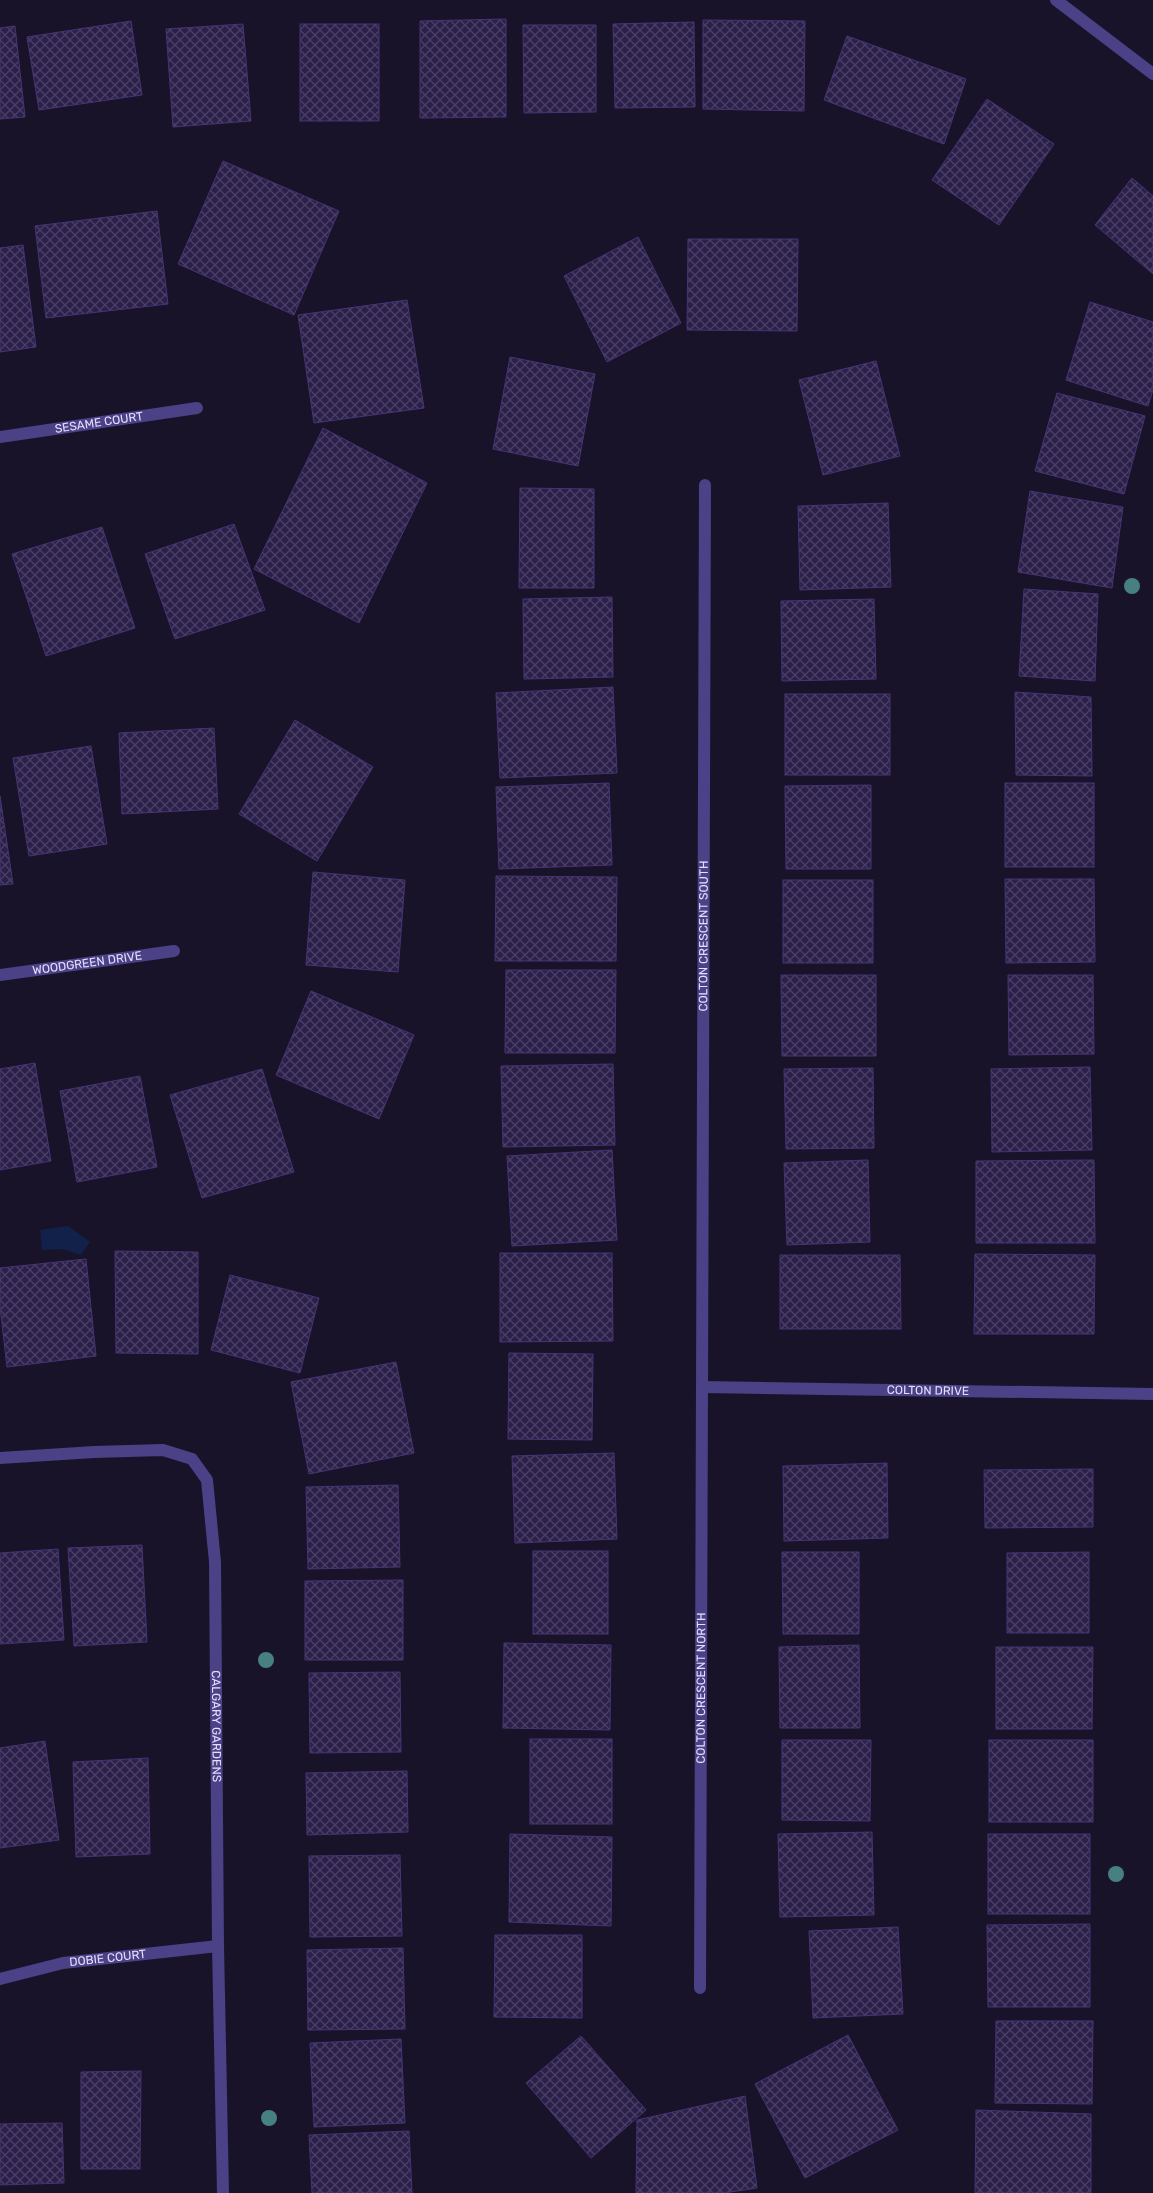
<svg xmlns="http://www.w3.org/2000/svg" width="1153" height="2193" viewBox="0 0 1153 2193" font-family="Rubik,sans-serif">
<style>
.water{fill:#11214a}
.building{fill:url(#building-cross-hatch);stroke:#463475}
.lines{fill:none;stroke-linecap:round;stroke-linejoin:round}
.street{stroke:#4a4186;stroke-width:12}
.tree{fill:#478081}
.labels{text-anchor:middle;stroke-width:4.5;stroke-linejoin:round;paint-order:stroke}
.street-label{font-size:12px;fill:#e5defd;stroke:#19132a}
</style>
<defs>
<pattern id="building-cross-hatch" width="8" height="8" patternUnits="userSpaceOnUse" patternTransform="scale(1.25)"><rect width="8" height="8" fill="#2c204a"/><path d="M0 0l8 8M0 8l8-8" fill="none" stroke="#4a4065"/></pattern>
</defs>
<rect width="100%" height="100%" fill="#19132a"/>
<path class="water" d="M68 1226 90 1242 81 1255 62 1249 42 1250 40 1230Z"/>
<g class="building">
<path d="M506 19V117L420 118V21Z"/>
<path d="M703 20 805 21 804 111 703 109Z"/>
<path d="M131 21 142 95 39 110 27 37Z"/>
<path d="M694 22 695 107 615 108 613 24Z"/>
<path d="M243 24 251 121 173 127 166 29Z"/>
<rect x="300" y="24" width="79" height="97"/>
<path d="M523 25H596V112L524 113Z"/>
<path d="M15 26 25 117 0 119V28Z"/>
<path d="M847 36 966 79 944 144 824 100Z"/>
<path d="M987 99 1054 144 999 225 932 180Z"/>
<path d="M223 161 339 211 294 315 178 264Z"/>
<path d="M1132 178 1153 196V274L1095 225Z"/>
<path d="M157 211 168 304 46 318 35 226Z"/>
<path d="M638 237 681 323 607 362 564 276Z"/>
<path d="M688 239H798L797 331 687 330Z"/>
<path d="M23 245 36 347 0 352V248Z"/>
<path d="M407 300 424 408 314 423 298 315Z"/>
<path d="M1090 302 1153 322V390L1148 406 1066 380Z"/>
<path d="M510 357 595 374 578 466 493 449Z"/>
<path d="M876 361 900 456 823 475 799 380Z"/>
<path d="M1057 393 1145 416 1124 494 1035 471Z"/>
<path d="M323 428 427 483 359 623 254 569Z"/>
<path d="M520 488 594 489V588H519Z"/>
<path d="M1030 491 1123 507 1112 588 1018 572Z"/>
<path d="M888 503 891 587 800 590 798 506Z"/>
<path d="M234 524 265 610 175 639 145 554Z"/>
<path d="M102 527 135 628 46 656 12 554Z"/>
<path d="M1024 589 1098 594 1095 681 1019 676Z"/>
<path d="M612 597 613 677 524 679 523 599Z"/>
<path d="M874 599 876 679 782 681 781 601Z"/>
<path d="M613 687 617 773 500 778 496 693Z"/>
<path d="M1015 692 1091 697 1092 776 1016 775Z"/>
<rect x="785" y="694" width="105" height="81"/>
<path d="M295 720 373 767 317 861 239 814Z"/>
<path d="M214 728 218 809 122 814 119 733Z"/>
<path d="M91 746 107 844 29 856 13 758Z"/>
<path d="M609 783 612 865 499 869 496 787Z"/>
<rect x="1005" y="783" width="89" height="84"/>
<path d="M871 785V869H786L785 786Z"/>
<path d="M0 796 13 884 0 885Z"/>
<path d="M313 872 405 880 398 972 306 965Z"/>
<path d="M496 876 617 877 616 961H495Z"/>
<path d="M1005 879H1094L1095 962 1006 963Z"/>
<rect x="783" y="880" width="90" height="83"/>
<path d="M506 970H616L615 1053H505Z"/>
<path d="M781 975H876V1056H782Z"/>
<path d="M1008 975H1093L1094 1054 1009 1055Z"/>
<path d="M311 991 414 1035 379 1119 276 1075Z"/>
<path d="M35 1063 51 1161 0 1170V1069Z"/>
<path d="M613 1064 615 1145 503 1147 501 1066Z"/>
<path d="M1090 1067 1092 1150 992 1152 991 1069Z"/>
<path d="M873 1068 874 1148 786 1149 784 1069Z"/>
<path d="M262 1069 294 1172 202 1198 170 1095Z"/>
<path d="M140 1076 157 1167 77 1182 60 1091Z"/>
<path d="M612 1150 617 1240 512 1246 507 1156Z"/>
<path d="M868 1160 870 1242 787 1245 784 1163Z"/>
<path d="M1094 1160 1095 1243H976V1161Z"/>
<path d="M115 1251 198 1252V1354L116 1353Z"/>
<path d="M500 1253H612L613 1341 500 1342Z"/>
<path d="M975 1254 1095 1255 1094 1334H974Z"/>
<path d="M780 1255H900L901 1329H780Z"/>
<path d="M86 1259 96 1356 7 1367 0 1307V1268Z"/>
<path d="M230 1275 319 1298 300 1373 211 1350Z"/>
<path d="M509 1353 593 1354 592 1440 508 1439Z"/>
<path d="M396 1362 414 1453 309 1474 291 1382Z"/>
<path d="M614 1453 617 1539 515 1543 512 1456Z"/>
<path d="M887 1463 888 1538 784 1541 783 1466Z"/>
<path d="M1093 1469V1527L985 1528 984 1470Z"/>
<path d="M398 1485 400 1567 308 1569 306 1487Z"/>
<path d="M142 1545 147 1642 74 1646 68 1548Z"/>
<path d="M58 1549 64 1640 0 1644V1553Z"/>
<rect x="533" y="1551" width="75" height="83"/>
<path d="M782 1552H859V1634H783Z"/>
<path d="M1089 1552V1633H1007V1553Z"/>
<path d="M403 1580V1660H305V1581Z"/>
<path d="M504 1643 611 1645 610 1730 503 1728Z"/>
<path d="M859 1645 860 1728H780L779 1647Z"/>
<path d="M996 1647H1093L1092 1729H996Z"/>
<path d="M400 1672 401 1752 310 1753 309 1673Z"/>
<rect x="530" y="1739" width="82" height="85"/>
<path d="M782 1740H871L870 1821 782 1820Z"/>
<rect x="989" y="1740" width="104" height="82"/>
<path d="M45 1741 59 1840 0 1848V1748Z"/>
<path d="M148 1758 150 1854 76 1857 73 1762Z"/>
<path d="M407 1771 408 1832 307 1835 306 1773Z"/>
<path d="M872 1832 874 1915 780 1917 778 1834Z"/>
<path d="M510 1834 612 1837 611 1926 509 1922Z"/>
<rect x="988" y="1834" width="102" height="80"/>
<path d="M400 1855 402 1936 310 1937 309 1856Z"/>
<path d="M1090 1924V2007H988L987 1925Z"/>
<path d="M898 1927 903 2014 813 2018 809 1931Z"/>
<path d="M495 1935H582V2018L494 2017Z"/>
<path d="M403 1948 405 2029 308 2030 307 1950Z"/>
<path d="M996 2021H1093L1092 2104 995 2103Z"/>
<path d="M848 2035 898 2130 805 2178 755 2084Z"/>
<path d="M581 2036 646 2110 591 2158 526 2083Z"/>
<path d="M401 2039 405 2123 314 2127 310 2043Z"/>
<path d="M141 2071 140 2169H81V2072Z"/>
<path d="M745 2096 757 2188 724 2193H636L637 2120Z"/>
<path d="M976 2110 1091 2114V2193H975Z"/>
<path d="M62 2123 64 2183 0 2185V2124Z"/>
<path d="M409 2131 412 2193H312L309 2135Z"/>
</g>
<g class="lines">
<g class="street">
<path d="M1056 0 1153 74"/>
<path id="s1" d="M0 437 197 408"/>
<path id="s2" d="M0 975 174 951"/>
<path id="s3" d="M702 1387 1153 1394"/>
<path id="s4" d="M0 1458 94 1452 163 1450 192 1459 207 1480 215 1562 218 1946 223 2193"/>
<path id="s5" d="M0 1979 63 1963 218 1946"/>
<path id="s6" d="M700 1988 705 485"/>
</g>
</g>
<g class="tree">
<circle cx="1132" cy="586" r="8"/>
<circle cx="266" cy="1660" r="8"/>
<circle cx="1116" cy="1874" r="8"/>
<circle cx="269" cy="2118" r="8"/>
</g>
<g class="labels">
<g class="street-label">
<text dy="4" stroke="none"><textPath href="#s1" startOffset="100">SESAME COURT</textPath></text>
<text dy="4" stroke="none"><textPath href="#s6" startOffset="1052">COLTON CRESCENT SOUTH</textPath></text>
<text dy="4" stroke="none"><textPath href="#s2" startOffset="88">WOODGREEN DRIVE</textPath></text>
<text dy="4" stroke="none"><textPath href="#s3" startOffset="226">COLTON DRIVE</textPath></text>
<text dy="4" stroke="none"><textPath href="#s6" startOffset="300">COLTON CRESCENT NORTH</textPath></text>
<text dy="4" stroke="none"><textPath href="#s4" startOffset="466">CALGARY GARDENS</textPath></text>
<text dy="4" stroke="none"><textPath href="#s5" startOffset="110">DOBIE COURT</textPath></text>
</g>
</g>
</svg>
